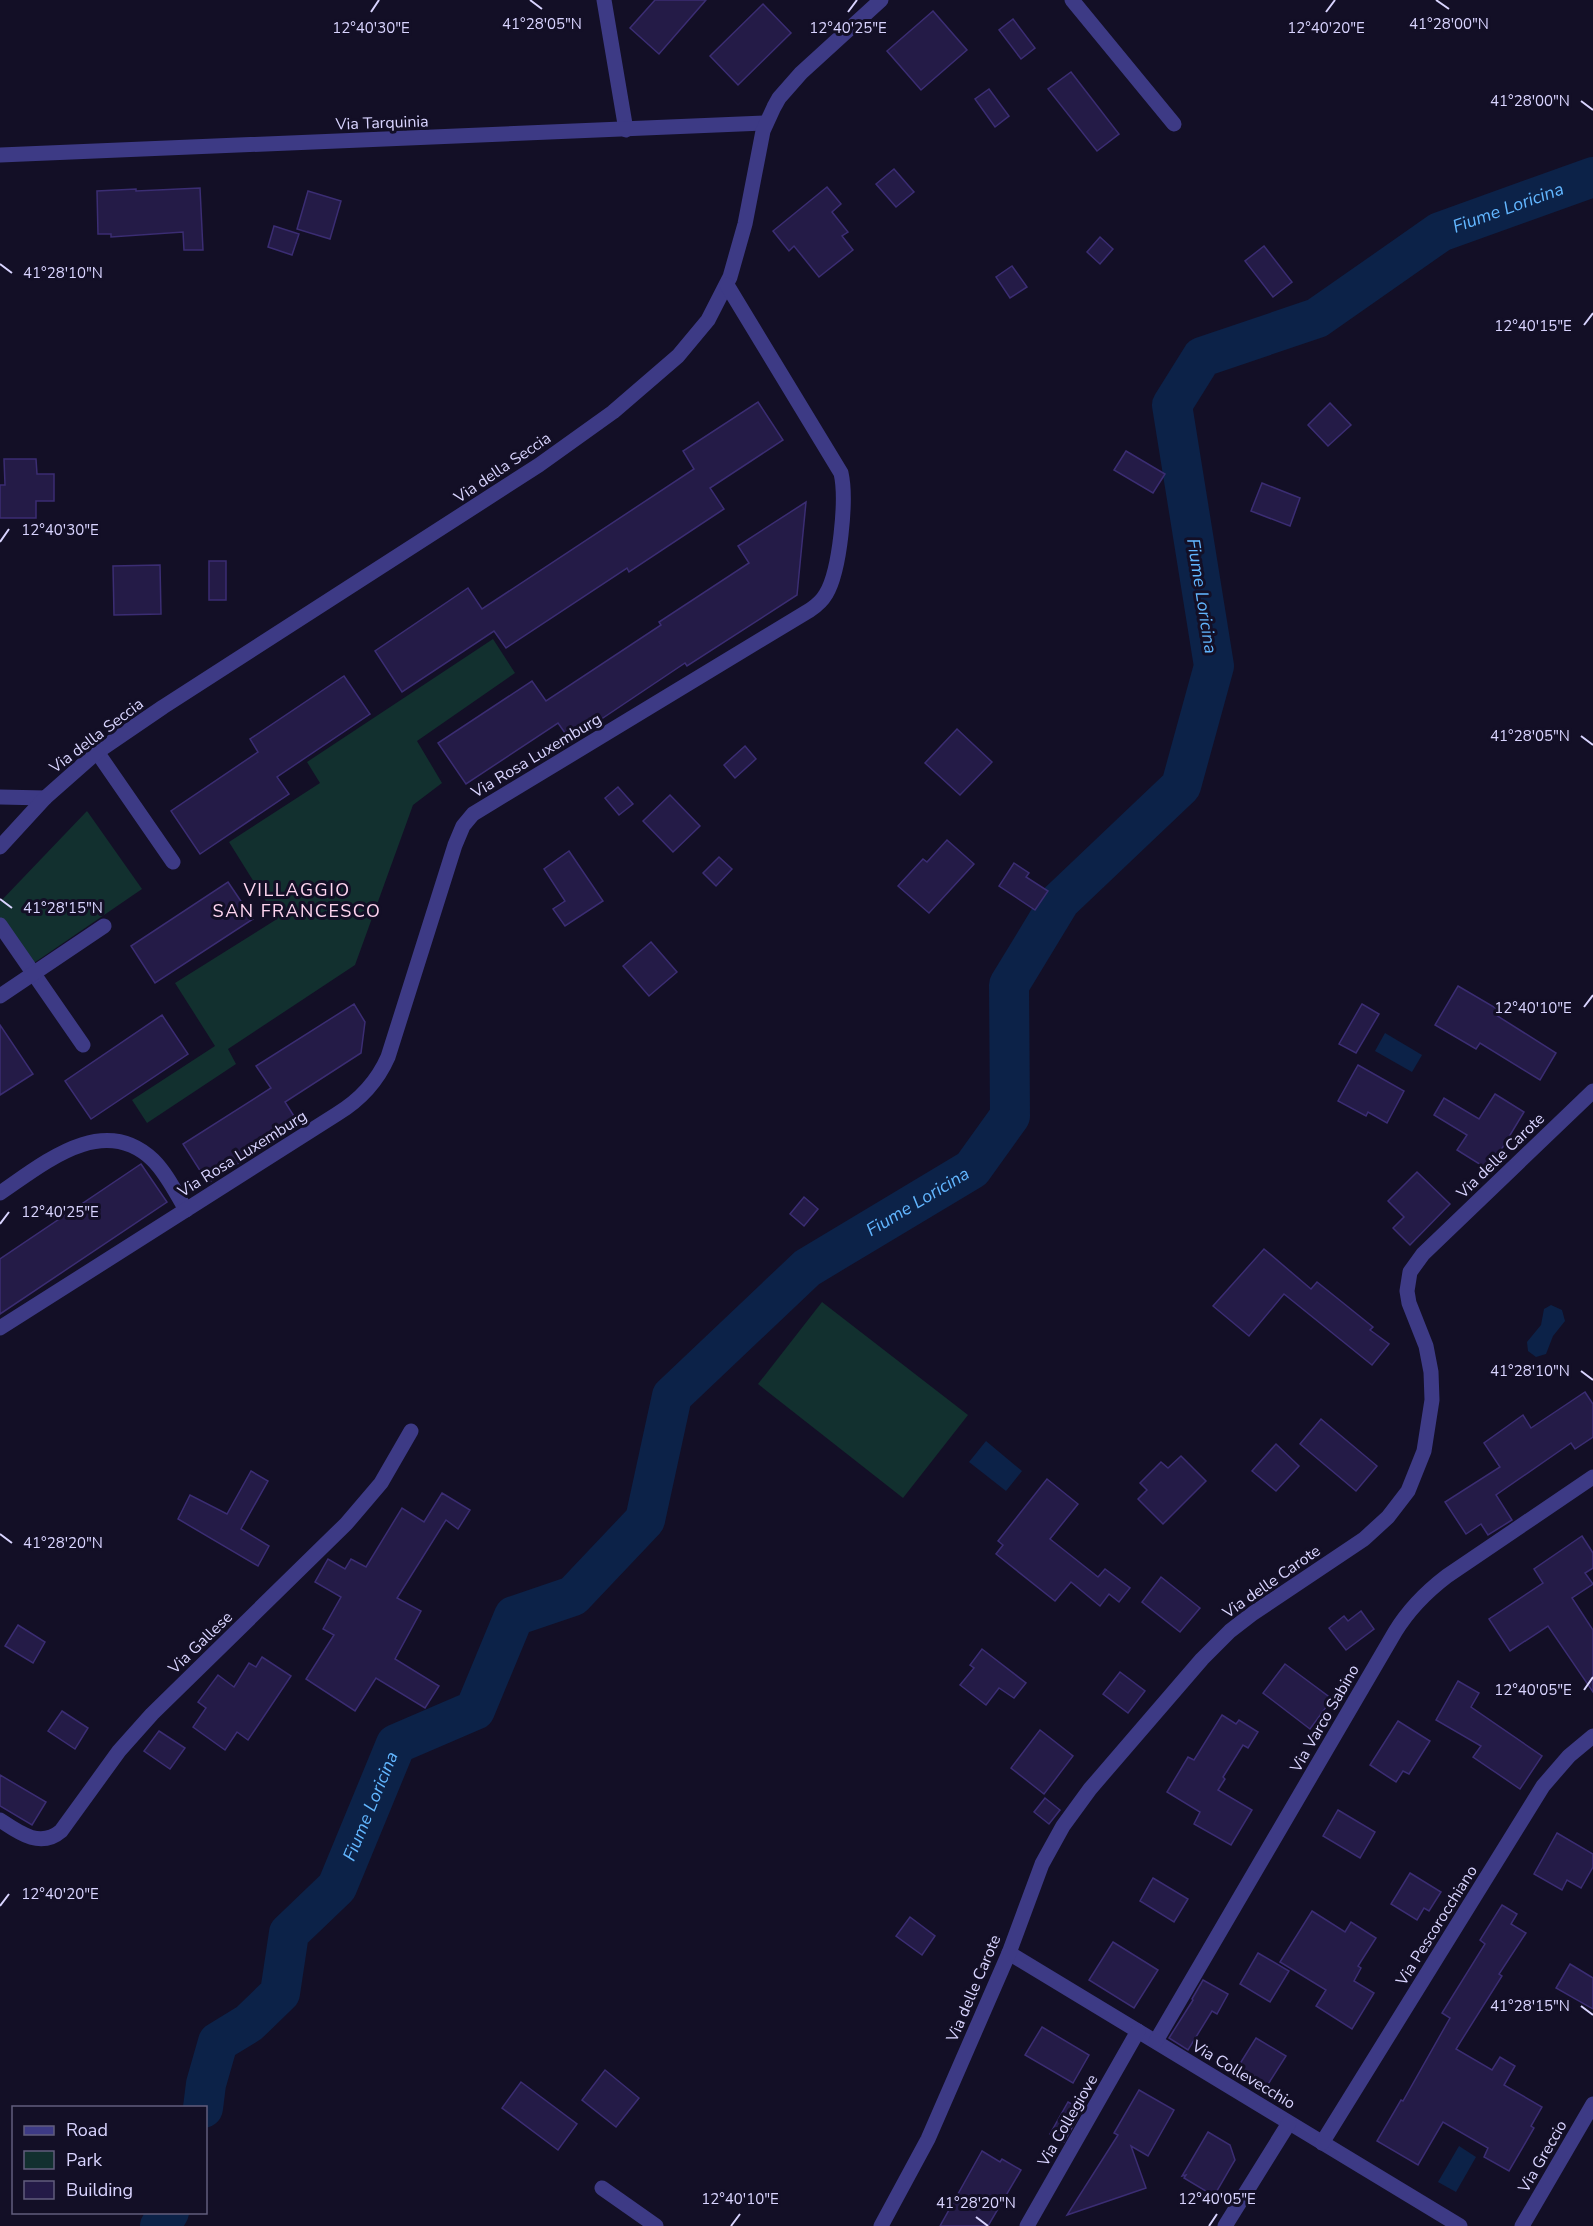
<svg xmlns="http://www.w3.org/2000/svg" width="1593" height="2226" viewBox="0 0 1593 2226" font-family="'Nunito Sans',sans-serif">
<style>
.green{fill:#12302f}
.water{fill:#0c2248}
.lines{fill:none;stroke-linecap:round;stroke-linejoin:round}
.river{stroke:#0c2248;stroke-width:40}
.building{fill:#241b47;stroke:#3b2d73;stroke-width:1.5}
.minor{stroke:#3d3a85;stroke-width:15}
.ticks{fill:none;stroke:#d9d4ff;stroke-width:2}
.labels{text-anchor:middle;stroke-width:6;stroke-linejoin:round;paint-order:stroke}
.street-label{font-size:16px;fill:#d9d4ff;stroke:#130f26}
.water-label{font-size:18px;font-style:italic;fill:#62b6ff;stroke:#130f26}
.neighbourhood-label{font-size:18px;letter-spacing:1.5px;fill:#ffd6f0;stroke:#130f26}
.ticks-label{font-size:15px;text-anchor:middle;fill:#d9d4ff;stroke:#130f26;stroke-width:6;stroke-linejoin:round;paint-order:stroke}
</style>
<rect width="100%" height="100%" fill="#130f26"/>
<g class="green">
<path d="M493 639 515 673 417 741 442 783 413 805 355 965 228 1049 236 1064 147 1123 132 1100 215 1046 175 983 277 919 229 842 320 783 307 762Z"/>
<path d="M87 811 142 889 31 965 0 919V902Z"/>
<path d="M822 1302 968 1415 903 1498 758 1384Z"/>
</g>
<g class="water">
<path d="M1385 1033 1422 1055 1412 1072 1375 1051Z"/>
<path d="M1551 1305 1562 1310 1565 1321 1553 1336 1546 1354 1536 1357 1528 1351 1527 1342 1541 1325 1544 1309Z"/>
<path d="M986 1441 1022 1471 1006 1491 969 1462Z"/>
<path d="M1459 2146 1476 2157 1456 2192 1438 2182Z"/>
</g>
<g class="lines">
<g class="river">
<path id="s1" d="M203 2108 206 2084 218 2042 249 2023 280 1993 289 1933 337 1887 396 1744 475 1710 514 1616 573 1596 645 1520 672 1396 807 1268 972 1169 1010 1116 1009 985 1060 901 1181 786 1214 666 1172 405 1202 357 1317 318 1440 232 1593 177"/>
<path d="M160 2226 169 2212"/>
</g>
</g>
<g class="building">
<path d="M655 0H706L659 54 630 28Z"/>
<path d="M763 4 791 33 738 85 710 56Z"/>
<path d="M933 11 967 50 921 90 887 51Z"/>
<path d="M1013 19 1035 48 1021 59 999 30Z"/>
<path d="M1071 72 1119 134 1097 151 1048 89Z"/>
<path d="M989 89 1009 116 995 127 975 99Z"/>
<path d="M894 169 914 192 896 207 876 184Z"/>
<path d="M827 187 841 204 832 212 848 232 842 236 853 250 819 277 794 246 789 251 773 231Z"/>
<path d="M200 188 203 250H184L183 232 111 237V234H98L97 191 136 189V191Z"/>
<path d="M308 191 341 201 330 239 297 229Z"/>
<path d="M274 226 299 234 292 255 268 247Z"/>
<path d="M1100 237 1113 249 1100 264 1087 252Z"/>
<path d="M1264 246 1292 282 1273 297 1245 261Z"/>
<path d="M1012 266 1027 287 1010 298 996 277Z"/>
<path d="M758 402 783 440 710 488 724 509 629 572 627 568 506 648 494 631 402 692 375 651 468 588 482 609 694 469 683 451Z"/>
<path d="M1330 403 1351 425 1328 446 1308 425Z"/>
<path d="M1126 451 1165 474 1153 493 1114 470Z"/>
<path d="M4 459H36L37 474H54V501H36V518H0V485H5Z"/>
<path d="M1262 483 1300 498 1290 526 1251 511Z"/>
<path d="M806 502 797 595 687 666 685 663 570 740 558 723 466 784 438 743 532 681 546 701 661 625 659 622 749 563 738 546Z"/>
<rect x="209" y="561" width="17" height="39"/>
<path d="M160 565 161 614 114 615 113 566Z"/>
<path d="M344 676 370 714 277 777 289 794 200 854 171 811 258 752 250 739Z"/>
<path d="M957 729 992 762 960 795 925 763Z"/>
<path d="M745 746 756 759 735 778 724 765Z"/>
<path d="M618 787 633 804 619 815 605 798Z"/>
<path d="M670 795 700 826 673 852 643 821Z"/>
<path d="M947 840 974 864 929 913 898 886 923 859 927 862Z"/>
<path d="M569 851 603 901 565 926 553 909 565 901 544 869Z"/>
<path d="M719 857 732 869 716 886 703 873Z"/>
<path d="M1014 863 1029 873 1026 877 1048 891 1035 910 999 886Z"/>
<path d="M228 882 253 919 155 983 131 946Z"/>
<path d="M651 942 677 972 649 996 623 966Z"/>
<path d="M1458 986 1499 1010 1496 1015 1556 1053 1540 1080 1480 1043 1476 1049 1435 1025Z"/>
<path d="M354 1004 365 1022 361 1053 285 1102 299 1124 208 1183 183 1144 271 1088 256 1066Z"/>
<path d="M1362 1004 1379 1014 1356 1053 1339 1044Z"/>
<path d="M162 1015 188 1054 91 1119 65 1081Z"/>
<path d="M0 1025 33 1074 0 1095Z"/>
<path d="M1358 1065 1404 1091 1387 1123 1368 1112 1366 1116 1338 1101Z"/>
<path d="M1495 1094 1524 1112 1489 1170 1457 1150 1467 1135 1434 1115 1444 1098 1479 1119Z"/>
<path d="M141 1164 167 1202 0 1314V1259Z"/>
<path d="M1417 1172 1450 1204 1410 1245 1393 1228 1404 1217 1388 1201Z"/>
<path d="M804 1197 818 1209 804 1226 790 1214Z"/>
<path d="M1264 1249 1311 1289 1317 1282 1373 1327 1370 1330 1389 1344 1372 1365 1284 1294 1249 1336 1213 1306Z"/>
<path d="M1585 1392 1593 1404V1437L1575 1449 1571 1443 1496 1495 1512 1520 1488 1535 1481 1524 1466 1534 1445 1502 1500 1467 1484 1443 1523 1415 1531 1428Z"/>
<path d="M1321 1419 1377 1466 1356 1491 1300 1444Z"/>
<path d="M1276 1444 1299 1466 1276 1491 1252 1471Z"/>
<path d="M1181 1456 1206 1481 1163 1524 1138 1499 1147 1490 1140 1483 1161 1462 1168 1468Z"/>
<path d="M251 1471 268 1481 241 1529 269 1546 258 1566 178 1519 190 1495 227 1514Z"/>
<path d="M1047 1479 1078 1504 1050 1539 1098 1577 1105 1569 1130 1588 1119 1602 1109 1594 1100 1606 1071 1582 1055 1601 996 1554 1003 1545 998 1541Z"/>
<path d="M442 1493 470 1510 458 1529 446 1520 397 1598 421 1611 395 1659 439 1686 425 1708 376 1678 355 1711 306 1679 334 1635 323 1629 341 1597 315 1582 328 1559 345 1569 351 1559 366 1567 402 1508 424 1522Z"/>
<path d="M1582 1536 1593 1553V1568L1585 1573 1593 1584 1572 1598 1593 1630V1692L1548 1626 1510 1651 1489 1619 1543 1583 1534 1569Z"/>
<path d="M1161 1577 1200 1608 1180 1632 1142 1602Z"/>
<path d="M1361 1611 1374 1629 1346 1650 1329 1628 1344 1616 1348 1621Z"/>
<path d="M18 1625 45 1642 33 1663 5 1646Z"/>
<path d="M982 1649 1026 1683 1014 1698 999 1688 986 1705 960 1685 974 1668 970 1665Z"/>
<path d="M262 1657 291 1676 248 1740 237 1732 225 1750 193 1727 206 1708 198 1702 218 1675 234 1687 249 1663 256 1667Z"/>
<path d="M1285 1664 1332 1699 1310 1729 1263 1693Z"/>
<path d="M1120 1672 1145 1691 1128 1713 1103 1694Z"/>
<path d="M1458 1681 1479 1693 1471 1707 1542 1756 1520 1789 1473 1757 1481 1746 1436 1720Z"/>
<path d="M62 1711 88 1728 75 1749 48 1731Z"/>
<path d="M1222 1715 1236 1724 1239 1720 1258 1732 1248 1748 1243 1745 1223 1777 1225 1779 1218 1790 1252 1810 1231 1845 1194 1824 1200 1812 1167 1792 1188 1757 1194 1760Z"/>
<path d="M1398 1721 1430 1741 1409 1774 1403 1771 1396 1782 1370 1765Z"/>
<path d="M1040 1730 1073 1756 1044 1794 1011 1768Z"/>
<path d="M159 1731 185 1748 170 1769 144 1751Z"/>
<path d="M0 1775 46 1802 32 1825 0 1806Z"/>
<path d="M1045 1798 1060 1810 1049 1824 1034 1812Z"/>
<path d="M1338 1810 1375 1832 1360 1858 1323 1836Z"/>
<path d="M1557 1833 1593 1854V1867L1581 1888 1567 1880 1562 1890 1534 1874Z"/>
<path d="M1410 1873 1441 1892 1429 1911 1424 1908 1417 1920 1391 1904Z"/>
<path d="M1153 1878 1188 1899 1174 1922 1140 1901Z"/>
<path d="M1502 1905 1517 1914 1511 1924 1526 1933 1499 1974 1502 1976 1456 2049 1492 2070 1500 2057 1515 2066 1504 2085 1542 2107 1531 2126 1534 2128 1509 2171 1484 2157 1488 2148 1443 2122 1418 2165 1377 2141 1401 2100 1403 2101 1450 2018 1442 2013 1485 1944 1480 1940Z"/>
<path d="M1312 1911 1345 1932 1351 1922 1376 1938 1358 1966 1361 1968 1354 1981 1374 1993 1352 2029 1316 2006 1326 1990 1280 1962Z"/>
<path d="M910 1917 935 1936 922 1955 896 1936Z"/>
<path d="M1113 1942 1158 1970 1134 2008 1089 1980Z"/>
<path d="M1258 1953 1289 1971 1270 2002 1240 1984Z"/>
<path d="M1570 1964 1593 1978V2009L1556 1988Z"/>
<path d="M1203 1980 1228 1994 1217 2014 1212 2011 1188 2050 1169 2038 1193 2000 1192 1999Z"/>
<path d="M1042 2027 1089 2055 1073 2083 1025 2055Z"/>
<path d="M1256 2038 1286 2056 1265 2089 1236 2070Z"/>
<path d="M605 2070 639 2098 616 2127 582 2100Z"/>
<path d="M521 2082 577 2124 558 2150 502 2108Z"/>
<path d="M1139 2090 1174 2110 1148 2156 1131 2146 1146 2188 1067 2215 1118 2135 1114 2133Z"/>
<path d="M1068 2102 1082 2110 1064 2142 1050 2134Z"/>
<path d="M1208 2132 1230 2145 1235 2160 1214 2196 1184 2178 1186 2175 1182 2176Z"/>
<path d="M982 2151 1000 2162 1002 2159 1021 2170 988 2226H940Z"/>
</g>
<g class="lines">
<g class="minor">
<path d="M604 0 626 130"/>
<path d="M1072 0 1174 124"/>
<path d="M0 155 766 123"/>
<path d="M97 752 173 862"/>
<path d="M0 797 45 798"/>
<path d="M0 847 45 798 97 752 163 707 539 465 613 412 678 356 708 320 730 277 745 224 763 131 774 107 779 98 801 73 881 0"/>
<path d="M0 925 83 1045"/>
<path d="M0 996 104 926"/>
<path d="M0 1193C43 1164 103 1112 153 1160 167 1174 176 1193 186 1210"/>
<path d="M0 1328 337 1114C360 1100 377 1082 388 1057L455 845 463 826 473 814 810 610C816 606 822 601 826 594 840 571 847 499 841 473L727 285"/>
<path d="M0 1820C18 1832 40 1849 61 1831L119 1751 152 1714 346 1524 381 1483 411 1431"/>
<path d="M1009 1953 1460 2226"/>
<path d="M1156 2041 1395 1632C1409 1609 1426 1592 1447 1576L1593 1477"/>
<path d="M1322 2143 1543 1786 1569 1756 1593 1736"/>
<path d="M602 2188 656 2226"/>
<path d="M881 2226 928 2139 1009 1953 1042 1864 1063 1826 1090 1789 1202 1659 1230 1631 1252 1614 1364 1539 1388 1517 1408 1491 1424 1451 1432 1400 1431 1372 1426 1346 1409 1303 1407 1291 1410 1272 1423 1254 1593 1091"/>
<path d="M1027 2226 1138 2031"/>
<path d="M1225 2226 1289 2123"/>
<path d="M1522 2226 1593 2104"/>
</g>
</g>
<path class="ticks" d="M530 0 542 9M1436 0 1449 9M371 12 379 0M848 12 857 0M1326 12 1335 0M1581 101 1593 110M0 264 12 273M1584 325 1593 313M0 542 9 529M1581 736 1593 745M0 899 12 908M1584 1007 1593 995M0 1224 9 1212M1581 1371 1593 1380M0 1534 12 1543M1584 1690 1593 1677M0 1906 9 1894M1581 2006 1593 2015M976 2217 988 2226M731 2226 740 2214M1209 2226 1217 2214"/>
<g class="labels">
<g class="street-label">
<text transform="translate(382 122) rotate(-2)" y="6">Via Tarquinia</text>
<text transform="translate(502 467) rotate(-34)" y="6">Via della Seccia</text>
<text transform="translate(96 735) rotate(-37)" y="6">Via della Seccia</text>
<text transform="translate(536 755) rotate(-31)" y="6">Via Rosa Luxemburg</text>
<text transform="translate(242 1153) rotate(-32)" y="6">Via Rosa Luxemburg</text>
<text transform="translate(1500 1155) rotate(-44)" y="6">Via delle Carote</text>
<text transform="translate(1271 1581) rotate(-35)" y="6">Via delle Carote</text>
<text transform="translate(200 1642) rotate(-44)" y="6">Via Gallese</text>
<text transform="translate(1324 1718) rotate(-60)" y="6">Via Varco Sabino</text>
<text transform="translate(1436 1925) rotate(-58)" y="6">Via Pescorocchiano</text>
<text transform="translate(973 1988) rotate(-67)" y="6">Via delle Carote</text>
<text transform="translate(1244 2074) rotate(31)" y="6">Via Collevecchio</text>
<text transform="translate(1067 2120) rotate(-60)" y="6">Via Collegiove</text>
<text transform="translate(1542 2156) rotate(-60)" y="6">Via Greccio</text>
</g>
<g class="water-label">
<text dy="6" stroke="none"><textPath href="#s1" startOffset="2540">Fiume Loricina</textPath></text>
<text transform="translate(1202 596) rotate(81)" y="6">Fiume Loricina</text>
<text dy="6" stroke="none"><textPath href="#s1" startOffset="1226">Fiume Loricina</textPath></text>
<text dy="6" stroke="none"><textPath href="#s1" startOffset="362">Fiume Loricina</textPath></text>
</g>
<g class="neighbourhood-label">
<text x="297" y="896">VILLAGGIO<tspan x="297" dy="21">SAN FRANCESCO</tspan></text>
</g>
</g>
<g class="ticks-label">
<text x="1449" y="29">41°28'00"N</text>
<text x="542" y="29">41°28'05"N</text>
<text x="371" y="33">12°40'30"E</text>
<text x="848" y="33">12°40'25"E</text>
<text x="1326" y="33">12°40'20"E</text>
<text x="1530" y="106">41°28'00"N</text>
<text x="63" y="278">41°28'10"N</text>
<text x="1533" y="331">12°40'15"E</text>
<text x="60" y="535">12°40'30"E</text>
<text x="1530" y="741">41°28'05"N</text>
<text x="63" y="913">41°28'15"N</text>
<text x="1533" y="1013">12°40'10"E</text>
<text x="60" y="1217">12°40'25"E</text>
<text x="1530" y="1376">41°28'10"N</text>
<text x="63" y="1548">41°28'20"N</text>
<text x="1533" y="1695">12°40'05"E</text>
<text x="60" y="1899">12°40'20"E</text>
<text x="1530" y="2011">41°28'15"N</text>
<text x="740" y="2204">12°40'10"E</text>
<text x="1217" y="2204">12°40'05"E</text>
<text x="976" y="2208">41°28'20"N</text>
</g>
<rect x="12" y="2106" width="195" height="108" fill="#130f26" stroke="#625e7d" stroke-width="1.5"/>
<rect x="24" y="2126" width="30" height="9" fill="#3d3a85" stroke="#625e7d" stroke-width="1.5"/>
<text x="66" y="2136" font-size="18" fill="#d9d4ff">Road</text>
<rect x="24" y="2151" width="30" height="18" fill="#12302f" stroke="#625e7d" stroke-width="1.5"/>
<text x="66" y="2166" font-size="18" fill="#d9d4ff">Park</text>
<rect x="24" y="2181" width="30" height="18" fill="#241b47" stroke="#625e7d" stroke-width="1.5"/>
<text x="66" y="2196" font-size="18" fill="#d9d4ff">Building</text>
</svg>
